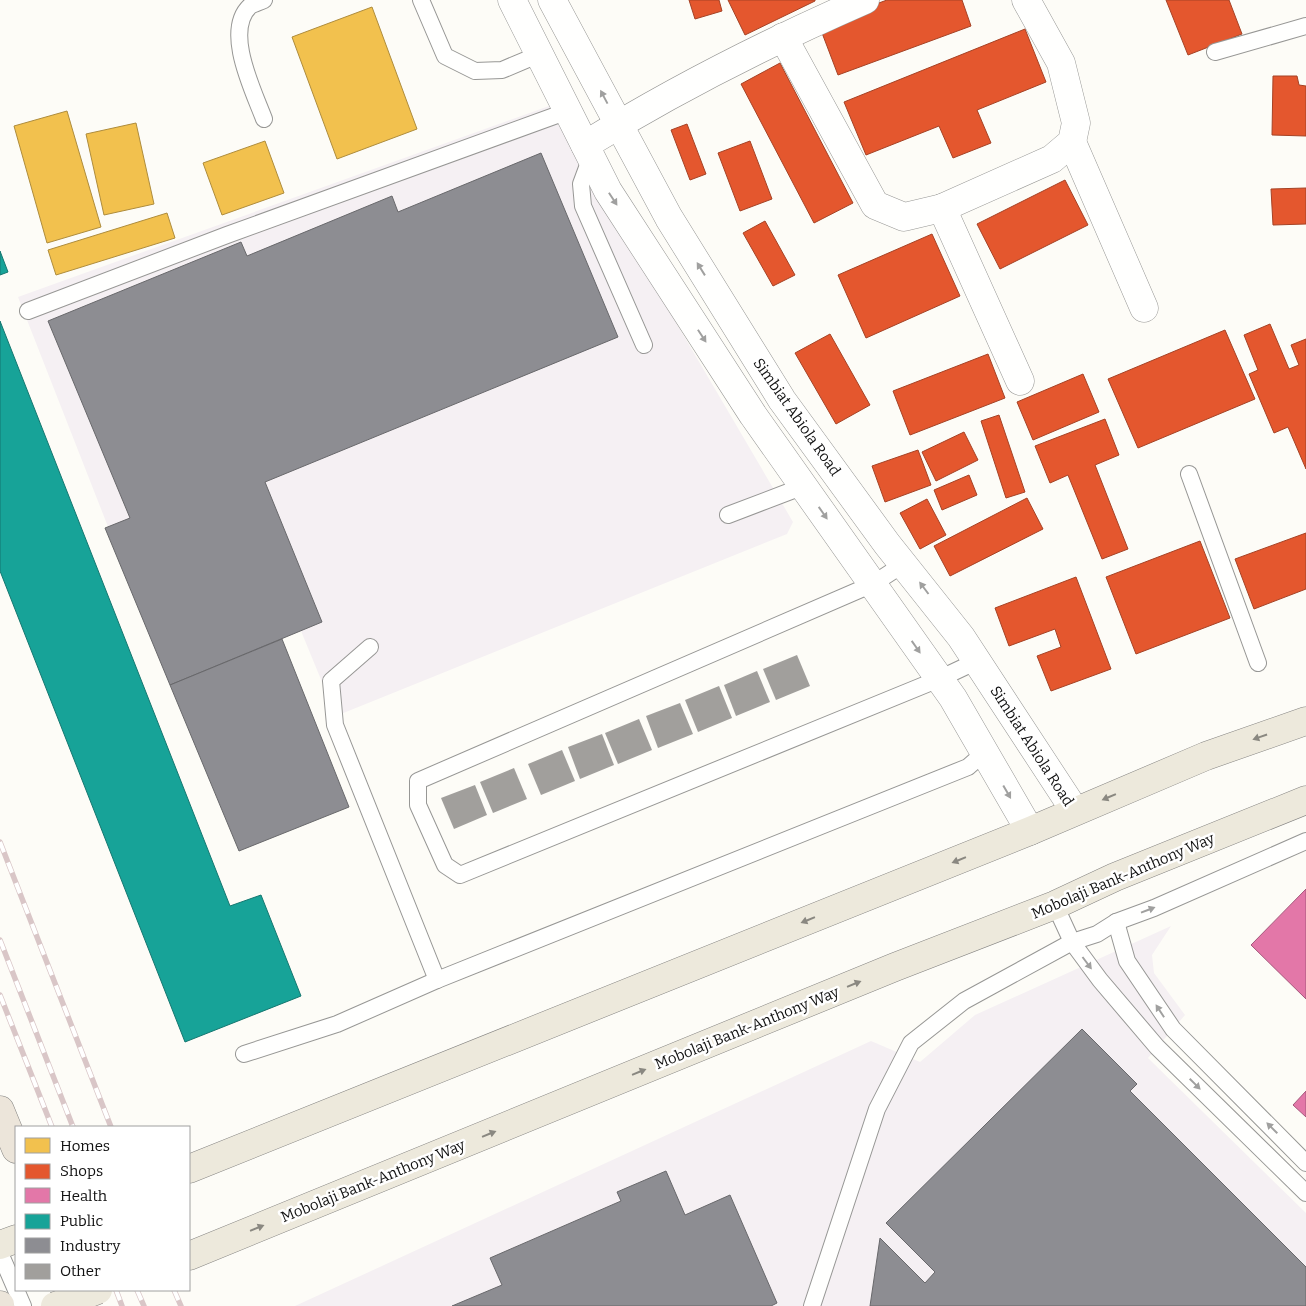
<svg xmlns="http://www.w3.org/2000/svg" width="1306" height="1306" viewBox="0 0 1306 1306" font-family="Bitter,serif">
<style>
.industrial{fill:#f5f0f3}
.homes{fill:#f2c14e;stroke:#ae8c3c}
.shops{fill:#e4572e;stroke:#a54225}
.health{fill:#e377a8;stroke:#a4587b}
.public{fill:#17a398;stroke:#157770}
.industry{fill:#8d8d92;stroke:#68686b}
.building{fill:#a19f9c}
.lines{fill:none;stroke-linecap:round;stroke-linejoin:round}
.service-casing{stroke:#979795;stroke-width:18}
.minor-casing{stroke:#979795;stroke-width:29}
.tertiary-casing{stroke:#979795;stroke-width:29}
.primary-casing{stroke:#858482;stroke-width:29}
.trunk-casing{stroke:#858482;stroke-width:29}
.service{stroke:#fffffe;stroke-width:16}
.minor{stroke:#fffffe;stroke-width:28}
.tertiary{stroke:#fffffe;stroke-width:28}
.primary{stroke:#ede9dc;stroke-width:28}
.trunk{stroke:#ece5da;stroke-width:28}
.rail-casing{stroke:#d9c6c7;stroke-width:5.5}
.rail{stroke:#fff;stroke-width:4;stroke-dasharray:11;stroke-linecap:butt}
.primary-bridge-casing{stroke:#858482;stroke-width:29;stroke-linecap:butt}
.primary-bridge{stroke:#ede9dc;stroke-width:28}
.oneway{fill:#a0a09f}
.oneway2{fill:#8a8881}
.labels{text-anchor:middle;stroke-width:5;stroke-linejoin:round;paint-order:stroke}
.street-label{font-size:15px;fill:#111;stroke:#fff}
</style>
<rect width="100%" height="100%" fill="#fdfcf7"/>
<g class="industrial">
<path d="M549 106 793 522 787 534 336 716 301 631 170 685 18 297Z"/>
<path d="M1171 926 1152 955 1154 973 1185 1015 1148 1058 1306 1213V1306H295L871 1041 920 1062 975 1015Z"/>
</g>
<g class="homes">
<path d="M372 7 417 129 337 159 292 37Z"/>
<path d="M67 111 101 227 47 243 14 126Z"/>
<path d="M136 123 154 204 104 215 86 134Z"/>
<path d="M265 141 284 193 222 215 203 163Z"/>
<path d="M167 213 175 238 56 275 48 250Z"/>
</g>
<g class="shops">
<path d="M689 0H719L722 11 695 19Z"/>
<path d="M728 0H815V1L745 35Z"/>
<path d="M887 0H962L971 26 838 75 819 25Z"/>
<path d="M1166 0H1229L1242 34 1188 55Z"/>
<path d="M1025 29 1046 82 977 110 991 143 953 158 939 126 866 155 844 102Z"/>
<path d="M780 63 853 203 814 223 741 84Z"/>
<path d="M1273 76H1297L1299 85 1306 86V136L1272 135Z"/>
<path d="M687 124 706 174 690 180 671 130Z"/>
<path d="M750 141 772 199 740 211 718 153Z"/>
<path d="M1065 180 1088 225 1000 269 977 224Z"/>
<path d="M1306 188V224L1273 225 1271 189Z"/>
<path d="M765 221 795 275 773 286 743 233Z"/>
<path d="M932 234 960 296 866 338 838 275Z"/>
<path d="M1270 324 1289 369 1299 365 1291 345 1306 339V469L1288 427 1274 433 1249 374 1258 370 1244 335Z"/>
<path d="M1225 330 1255 399 1138 448 1108 379Z"/>
<path d="M830 334 870 405 836 424 795 353Z"/>
<path d="M988 354 1005 398 910 435 893 391Z"/>
<path d="M1083 374 1099 412 1033 440 1017 402Z"/>
<path d="M999 415 1025 492 1006 498 981 421Z"/>
<path d="M1105 419 1119 455 1095 465 1128 549 1102 559 1068 475 1050 483 1035 446Z"/>
<path d="M964 432 978 460 936 481 922 452Z"/>
<path d="M918 450 931 485 885 502 872 466Z"/>
<path d="M969 475 977 495 942 510 934 490Z"/>
<path d="M1027 498 1043 529 950 576 934 546Z"/>
<path d="M927 499 946 535 920 549 900 513Z"/>
<path d="M1306 533V589L1254 609 1235 559Z"/>
<path d="M1200 541 1230 618 1136 654 1106 577Z"/>
<path d="M1076 577 1111 669 1051 691 1037 656 1061 647 1055 629 1009 646 995 608Z"/>
</g>
<g class="health">
<path d="M1306 889V999L1251 945Z"/>
<path d="M1306 1091V1117L1293 1105Z"/>
</g>
<g class="public">
<path d="M0 251 8 272 0 275Z"/>
<path d="M0 321 230 906 261 895 301 996 185 1042 0 571Z"/>
</g>
<g class="industry">
<path d="M541 153 618 337 265 482 322 622 170 685 105 528 130 518 48 321 241 242 247 256 392 196 398 212Z"/>
<path d="M282 639 349 807 239 851 170 685Z"/>
<path d="M1082 1029 1137 1084 1130 1091 1306 1267V1306H870L880 1238 925 1283 935 1272 886 1223Z"/>
<path d="M666 1171 685 1215 730 1195 777 1303 771 1306H452L502 1285 490 1258 621 1201 617 1192Z"/>
</g>
<g class="building">
<path d="M797 655 810 686 776 700 763 669Z"/>
<path d="M757 671 770 702 736 716 724 685Z"/>
<path d="M719 686 732 718 698 732 685 700Z"/>
<path d="M680 703 693 734 658 748 646 716Z"/>
<path d="M639 719 652 750 618 764 605 733Z"/>
<path d="M602 734 614 765 580 779 568 747Z"/>
<path d="M562 750 575 781 541 795 528 764Z"/>
<path d="M514 768 527 799 493 813 480 782Z"/>
<path d="M475 785 487 815 454 829 441 798Z"/>
</g>
<g class="lines">
<defs>
<g id="service">
<path d="M421 0 445 56 475 71 502 70 540 54"/>
<path d="M1215 52 1306 26"/>
<path d="M264 119C254 92 223 31 250 6 253 4 260 2 264 0"/>
<path d="M591 157 581 184 583 206 644 345"/>
<path d="M28 311 227 235 568 111"/>
<path d="M1189 474 1258 663"/>
<path d="M728 515 804 486"/>
<path d="M905 563 873 584 418 781V805L445 865 460 875 939 679 977 661"/>
<path d="M370 647 331 681 335 725 437 980"/>
<path d="M1055 905 1072 942 1100 980 1157 1047 1306 1193"/>
<path d="M1116 922 1127 961 1173 1029 1306 1163"/>
<path d="M244 1054 337 1024 437 980 968 767 985 752"/>
<path d="M0 1253 23 1306"/>
<path d="M812 1306 877 1109 911 1043 964 1001 1072 942 1097 934 1116 922 1154 908 1306 841"/>
</g>
<g id="minor">
<path d="M783 37 875 205 904 217 942 208 1052 159 1072 142 1076 123 1061 63 1026 0"/>
<path d="M1072 142 1144 308"/>
<path d="M585 145C674 90 769 42 865 0"/>
<path d="M942 208 1020 381"/>
</g>
<g id="tertiary">
<path d="M512 0 608 191 753 415 953 698 1030 831"/>
<path d="M552 0 669 218 782 400 887 544 961 637 1075 811"/>
</g>
<g id="primary">
<path d="M189 1169 1030 831 1206 756 1306 721"/>
<path d="M0 1245 16 1239"/>
<path d="M189 1256 895 967 1055 905 1115 877 1306 800"/>
</g>
<g id="trunk">
<path d="M0 1110 16 1149"/>
<path d="M0 1305V1306"/>
</g>
</defs>
<use href="#service" class="service-casing"/>
<use href="#minor" class="minor-casing"/>
<use href="#tertiary" class="tertiary-casing"/>
<use href="#primary" class="primary-casing"/>
<use href="#trunk" class="trunk-casing"/>
<use href="#service" class="service"/>
<use href="#minor" class="minor"/>
<use href="#tertiary" class="tertiary"/>
<use href="#primary" class="primary"/>
<use href="#trunk" class="trunk"/>
<defs>
<g id="rail">
<path d="M0 842 111 1127"/>
<path d="M0 940 73 1127"/>
<path d="M0 995 52 1127"/>
<path d="M116 1290 122 1306"/>
<path d="M137 1290 144 1306"/>
<path d="M174 1290 181 1306"/>
</g>
</defs>
<use href="#rail" class="rail-casing"/>
<use href="#rail" class="rail"/>
<defs>
<path id="primary-bridge" d="M55 1306 98 1290"/>
</defs>
<use href="#primary-bridge" class="primary-bridge-casing"/>
<use href="#primary-bridge" class="primary-bridge"/>
</g>
<defs><path id="oneway-solid" d="M-6-.8H1V-3.2L6.5 0L1 3.2V.8H-6Z" transform="scale(1.25)"/></defs>
<g class="oneway">
<use href="#oneway-solid" transform="translate(604 97) rotate(-118)"/>
<use href="#oneway-solid" transform="translate(613 199) rotate(57)"/>
<use href="#oneway-solid" transform="translate(701 269) rotate(-122)"/>
<use href="#oneway-solid" transform="translate(702 336) rotate(57)"/>
<use href="#oneway-solid" transform="translate(823 513) rotate(55)"/>
<use href="#oneway-solid" transform="translate(924 588) rotate(-127)"/>
<use href="#oneway-solid" transform="translate(916 647) rotate(55)"/>
<use href="#oneway-solid" transform="translate(1007 792) rotate(60)"/>
<use href="#oneway-solid" transform="translate(1148 910) rotate(-21)"/>
<use href="#oneway-solid" transform="translate(1087 963) rotate(53)"/>
<use href="#oneway-solid" transform="translate(1160 1011) rotate(-123)"/>
<use href="#oneway-solid" transform="translate(1195 1084) rotate(45)"/>
<use href="#oneway-solid" transform="translate(1272 1128) rotate(-135)"/>
</g>
<g class="oneway2">
<use href="#oneway-solid" transform="translate(1260 737) rotate(161)"/>
<use href="#oneway-solid" transform="translate(1109 797) rotate(157)"/>
<use href="#oneway-solid" transform="translate(959 860) rotate(158)"/>
<use href="#oneway-solid" transform="translate(808 920) rotate(158)"/>
<use href="#oneway-solid" transform="translate(854 984) rotate(-22)"/>
<use href="#oneway-solid" transform="translate(639 1072) rotate(-22)"/>
<use href="#oneway-solid" transform="translate(489 1134) rotate(-22)"/>
<use href="#oneway-solid" transform="translate(257 1228) rotate(-22)"/>
</g>
<g class="labels">
<g class="street-label">
<text transform="translate(797 417) rotate(55)" y="5">Simbiat Abiola Road</text>
<text transform="translate(1032 746) rotate(57)" y="5">Simbiat Abiola Road</text>
<text transform="translate(1123 876) rotate(-23)" y="5">Mobolaji Bank-Anthony Way</text>
<text transform="translate(747 1028) rotate(-22)" y="5">Mobolaji Bank-Anthony Way</text>
<text transform="translate(373 1181) rotate(-22)" y="5">Mobolaji Bank-Anthony Way</text>
</g>
</g>
<rect x="15" y="1126" width="175" height="165" fill="#ffffff" stroke="#a0a0a0"/>
<rect x="25" y="1138" width="25" height="15" fill="#f2c14e" stroke="#a0a0a0"/>
<text x="60" y="1151" font-size="15" fill="#111111">Homes</text>
<rect x="25" y="1164" width="25" height="15" fill="#e4572e" stroke="#a0a0a0"/>
<text x="60" y="1176" font-size="15" fill="#111111">Shops</text>
<rect x="25" y="1188" width="25" height="15" fill="#e377a8" stroke="#a0a0a0"/>
<text x="60" y="1201" font-size="15" fill="#111111">Health</text>
<rect x="25" y="1214" width="25" height="15" fill="#17a398" stroke="#a0a0a0"/>
<text x="60" y="1226" font-size="15" fill="#111111">Public</text>
<rect x="25" y="1238" width="25" height="15" fill="#8d8d92" stroke="#a0a0a0"/>
<text x="60" y="1251" font-size="15" fill="#111111">Industry</text>
<rect x="25" y="1264" width="25" height="15" fill="#a19f9c" stroke="#a0a0a0"/>
<text x="60" y="1276" font-size="15" fill="#111111">Other</text>
</svg>
